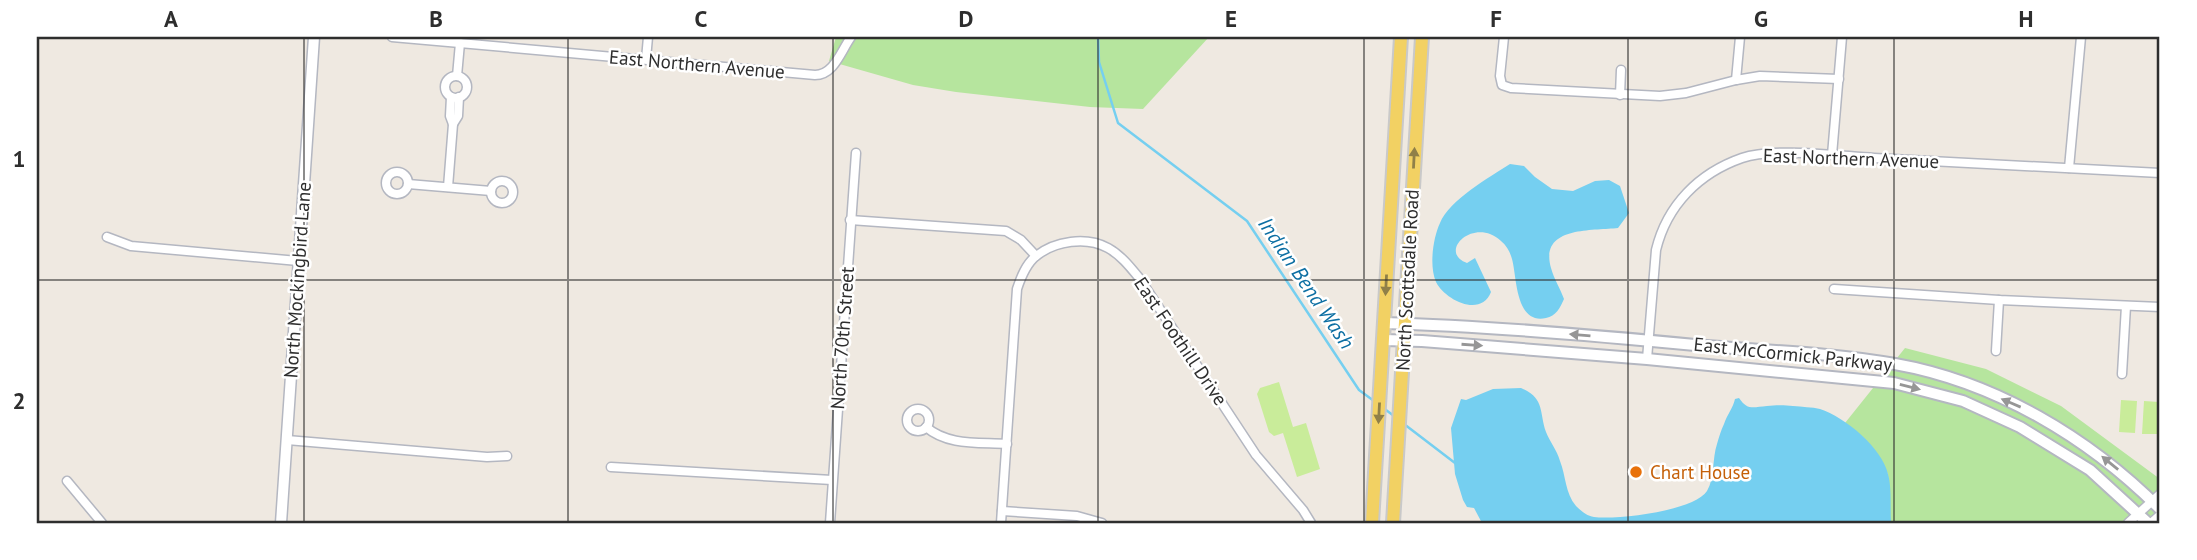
<svg xmlns="http://www.w3.org/2000/svg" width="2197" height="560" viewBox="0 0 2197 560" font-family="'PT Sans',sans-serif">
<style>
.green{fill:#b6e59e}
.pitch{fill:#c9ec9a}
.water{fill:#75cff0}
.lines{fill:none;stroke-linecap:round;stroke-linejoin:round}
.stream{stroke:#75cff0;stroke-width:2.5}
.minor-casing{stroke:#b4b7c1;stroke-width:11}
.tertiary-casing{stroke:#b4b7c1;stroke-width:13}
.secondary-casing{stroke:#b4b7c1;stroke-width:14}
.primary-casing{stroke:#c9c9c9;stroke-width:16}
.minor{stroke:#fff;stroke-width:8}
.tertiary{stroke:#fff;stroke-width:10}
.secondary{stroke:#fff;stroke-width:10}
.primary{stroke:#f2d163;stroke-width:12}
.oneway{fill:#908048}
.oneway2{fill:#969696}
.grid{fill:none;stroke:#2e2e2e;stroke-width:2;stroke-opacity:0.55}
.food-dot{fill:#e8710a;stroke:#fff;stroke-width:2.5}
.labels{text-anchor:middle;stroke-width:5;stroke-linejoin:round;paint-order:stroke}
.street-label{font-size:19px;fill:#2e2e2e;stroke:#fff}
.food-label{font-size:19px;fill:#c56008;stroke:#fff;text-anchor:start}
.water-label{font-size:21px;font-style:italic;fill:#0d6fa3;stroke:#fff}
.neatline{fill:none;stroke:#2e2e2e;stroke-width:2.5}
.grid-label{font-size:23px;text-anchor:middle;font-weight:bold;fill:#2e2e2e}
</style>
<rect width="100%" height="100%" fill="#efe9e1"/>
<g class="green">
<path d="M836 37H1209L1143 109 1090 107 956 92 913 85 829 61Z"/>
<path d="M1905 348 1986 369 2061 406 2160 479V523H1890L1888 474 1864 438 1845 423Z"/>
</g>
<g class="pitch">
<path d="M1279 382 1293 427 1306 423 1320 469 1297 477 1283 433 1274 436 1269 432 1257 394 1260 388Z"/>
<path d="M2121 400 2137 401 2135 433 2119 432Z"/>
<path d="M2144 401 2159 402 2158 434H2142Z"/>
</g>
<g class="water">
<path d="M1510 164 1524 166 1535 177 1552 189 1573 191 1595 181 1609 180 1620 186 1629 213 1618 228C1592 231 1539 226 1551 268 1554 279 1560 288 1564 299 1560 308 1556 316 1546 318 1515 325 1517 276 1512 259 1510 252 1507 246 1501 241 1474 216 1437 252 1467 263L1475 258 1491 292C1481 318 1445 300 1436 282 1429 266 1433 238 1440 223 1449 200 1490 177 1510 164Z"/>
<path d="M1521 388C1545 398 1539 412 1546 432 1550 442 1557 450 1560 461 1566 476 1565 493 1576 506 1581 511 1587 516 1594 517 1617 520 1694 511 1707 491 1715 478 1712 459 1717 444 1719 437 1721 430 1724 424 1727 415 1733 408 1735 399L1739 398C1748 411 1753 407 1767 406 1775 405 1785 405 1793 406 1802 407 1812 407 1820 409 1845 417 1882 448 1888 474 1892 489 1890 507 1891 522L1482 523 1474 508 1467 507 1463 500 1455 474 1451 428 1461 399 1466 400 1493 389Z"/>
</g>
<g class="lines">
<g class="stream">
<path d="M1098 37 1099 62 1118 123 1247 221 1359 390 1374 401"/>
<path d="M1382 407 1394 416"/>
<path d="M1404 424 1455 463"/>
</g>
<defs>
<g id="minor">
<path d="M392 37 815 75C834 75 841 51 851 37"/>
<path d="M1504 37 1500 76 1502 85 1511 88 1660 96 1686 93 1736 80 1760 76 1839 79"/>
<path d="M646 59 648 37"/>
<path d="M457 76 460 43"/>
<circle cx="456" cy="87" r="11"/>
<path d="M1736 80 1740 37"/>
<path d="M1620 95 1621 70"/>
<path d="M453 124 458 116 459 97"/>
<path d="M1832 155 1842 37"/>
<path d="M2069 168 2081 37"/>
<circle cx="397" cy="183" r="11"/>
<circle cx="502" cy="192" r="11"/>
<path d="M408 184 491 191"/>
<path d="M448 187 453 124 450 116 451 97"/>
<path d="M850 220 1006 231 1021 240 1036 256"/>
<path d="M107 237 131 246 298 261"/>
<path d="M1834 289 1999 300 2160 307"/>
<path d="M1996 351 1999 300"/>
<path d="M1647 359 1656 250C1667 205 1699 173 1742 158 1774 147 1839 156 1874 158 1970 163 2065 168 2160 173"/>
<path d="M2122 374 2126 306"/>
<circle cx="918" cy="420" r="11"/>
<path d="M926 427C948 446 979 442 1007 444"/>
<path d="M287 440 487 457 507 456"/>
<path d="M611 467 832 480"/>
<path d="M67 481 102 523"/>
<path d="M1002 511 1077 516 1102 523"/>
<path d="M830 523 856 153"/>
<path d="M1001 523 1017 289C1021 277 1026 264 1036 256 1055 241 1086 236 1108 248 1121 255 1131 268 1140 279L1256 455 1303 510 1311 523"/>
<path d="M2128 523 2160 494"/>
<path d="M2151 523 2160 515"/>
</g>
<path id="tertiary" d="M281 523 314 37"/>
<g id="secondary">
<path d="M1384 323C1488 326 1592 335 1695 345 1762 351 1829 352 1895 364 1996 382 2089 438 2160 509"/>
<path d="M1383 340 1422 341 1647 359 1894 383 1963 401 2020 427 2090 470 2148 523"/>
</g>
<g id="primary">
<path d="M1372 523 1401 37"/>
<path d="M1393 523 1422 37"/>
</g>
</defs>
<use href="#minor" class="minor-casing"/>
<use href="#tertiary" class="tertiary-casing"/>
<use href="#secondary" class="secondary-casing"/>
<use href="#primary" class="primary-casing"/>
<use href="#minor" class="minor"/>
<use href="#tertiary" class="tertiary"/>
<use href="#secondary" class="secondary"/>
<use href="#primary" class="primary"/>
</g>
<defs><path id="oneway-solid" d="M-6-.8H1V-3.2L6.5 0L1 3.2V.8H-6Z" transform="scale(1.75)"/></defs>
<g class="oneway">
<use href="#oneway-solid" transform="translate(1414 158) rotate(-87)"/>
<use href="#oneway-solid" transform="translate(1386 285) rotate(93)"/>
<use href="#oneway-solid" transform="translate(1379 413) rotate(93)"/>
</g>
<g class="oneway2">
<use href="#oneway-solid" transform="translate(1580 335) rotate(-175)"/>
<use href="#oneway-solid" transform="translate(1472 345) rotate(4)"/>
<use href="#oneway-solid" transform="translate(1910 387) rotate(14)"/>
<use href="#oneway-solid" transform="translate(2011 403) rotate(-157)"/>
<use href="#oneway-solid" transform="translate(2110 463) rotate(-141)"/>
</g>
<path class="grid" d="M304 37V523M568 37V523M833 37V523M1098 37V523M1364 37V523M1628 37V523M1894 37V523M37 280H2160"/>
<circle class="food-dot" cx="1636" cy="472" r="7"/>
<g class="labels">
<g class="street-label">
<text transform="translate(697 64) rotate(5)" y="7">East Northern Avenue</text>
<text transform="translate(1851 158) rotate(2)" y="7">East Northern Avenue</text>
<text transform="translate(297 280) rotate(-86)" y="7">North Mockingbird Lane</text>
<text transform="translate(1407 280) rotate(-87)" y="7">North Scottsdale Road</text>
<text transform="translate(842 338) rotate(-86)" y="7">North 70th Street</text>
<text transform="translate(1181 341) rotate(56)" y="7">East Foothill Drive</text>
<text transform="translate(1793 354) rotate(6)" y="7">East McCormick Parkway</text>
</g>
<g class="food-label">
<text x="1650" y="479">Chart House</text>
</g>
<g class="water-label">
<text transform="translate(1306 283) rotate(56)" y="7">Indian Bend Wash</text>
</g>
</g>
<rect width="2197" height="560" fill="none" stroke="#ffffff" stroke-width="77"/>
<rect x="38" y="38" width="2120" height="484" class="neatline"/>
<g class="grid-label">
<text x="171" y="27">A</text>
<text x="436" y="27">B</text>
<text x="701" y="27">C</text>
<text x="966" y="27">D</text>
<text x="1231" y="27">E</text>
<text x="1496" y="27">F</text>
<text x="1761" y="27">G</text>
<text x="2026" y="27">H</text>
<text x="19" y="167">1</text>
<text x="19" y="409">2</text>
</g>
</svg>
